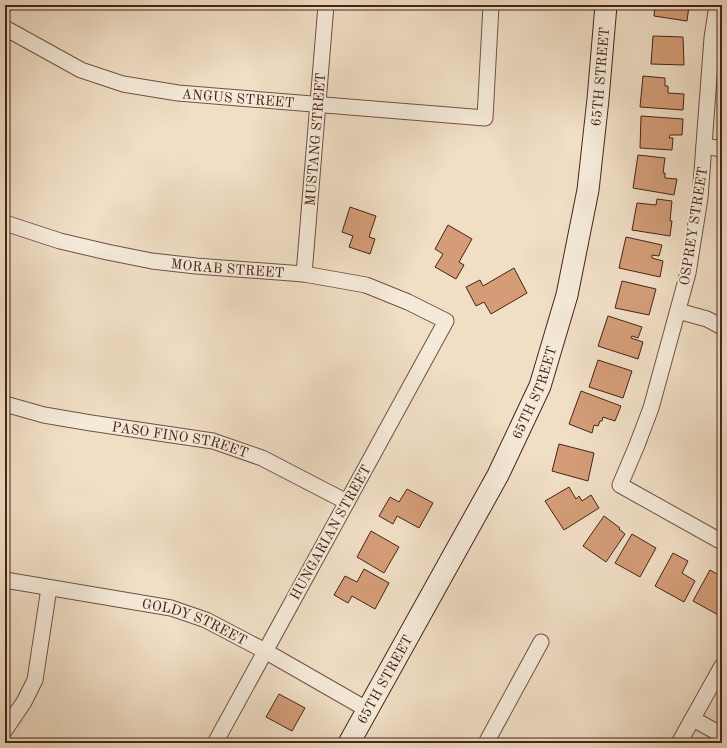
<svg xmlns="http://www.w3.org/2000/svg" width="727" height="748" viewBox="0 0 727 748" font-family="'Old Standard TT',serif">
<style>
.building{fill:#d49d78;stroke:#462416}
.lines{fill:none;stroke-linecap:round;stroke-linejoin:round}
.street-casing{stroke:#705242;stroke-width:17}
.secondary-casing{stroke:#462416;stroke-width:23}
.street{stroke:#f5ead9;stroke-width:15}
.secondary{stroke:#f5ead9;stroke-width:21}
.labels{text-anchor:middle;stroke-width:4;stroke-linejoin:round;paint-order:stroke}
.street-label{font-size:14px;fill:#462416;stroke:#f5ead9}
</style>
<rect width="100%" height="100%" fill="#f0dec5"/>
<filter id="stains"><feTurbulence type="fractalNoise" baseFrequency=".005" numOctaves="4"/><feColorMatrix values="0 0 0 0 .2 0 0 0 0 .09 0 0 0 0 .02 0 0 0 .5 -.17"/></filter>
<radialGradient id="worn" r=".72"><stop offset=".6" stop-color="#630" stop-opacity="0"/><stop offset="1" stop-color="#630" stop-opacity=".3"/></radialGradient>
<g class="building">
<path d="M655 5H686L689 6 687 21 654 16Z"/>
<path d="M653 36 683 37 684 65 651 64Z"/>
<path d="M643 76 665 78V86H668V93L684 94 683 110 640 107Z"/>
<path d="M641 116 683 119 682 135H670L669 138H673L672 150 640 148Z"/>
<path d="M638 155 665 158 663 173H665V178L677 179 674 195 633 188Z"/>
<path d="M657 199 672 201 670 221H672L670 236 632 230 637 203 656 205Z"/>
<path d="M350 207 376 216 369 237 375 239 370 254 349 247 353 236 342 232Z"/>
<path d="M448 225 472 239 459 262 464 265 456 279 435 267 443 254 435 249Z"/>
<path d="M626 237 662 245 659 256 652 255V258L663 261 660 277 619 268Z"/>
<path d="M514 268 527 293 491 314 484 302 476 306 466 287 480 280 483 286Z"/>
<path d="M622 281 656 289 649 315 615 308Z"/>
<path d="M608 316 642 327 638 338 632 336 631 338 643 342 638 359 598 346Z"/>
<path d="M598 360 632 371 623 398 589 387Z"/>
<path d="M581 391 621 406 615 421 603 417 602 421H600L598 426 594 425 592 433 569 424Z"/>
<path d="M559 444 594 453 588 481 552 471Z"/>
<path d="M569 487 576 499 579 496 582 501 591 495 599 508 564 530 545 501Z"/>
<path d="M407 489 433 503 419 528 397 516 393 524 379 516 390 497 399 502Z"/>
<path d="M604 516 620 528 619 529 625 534 606 562 583 546Z"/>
<path d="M371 531 399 547 384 573 357 557Z"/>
<path d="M632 534 656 548 640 577 615 563Z"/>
<path d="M673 553 688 561 682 573 695 581 684 602 655 586Z"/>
<path d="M364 569 389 583 375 609 352 596 348 603 334 595 345 576 357 582Z"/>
<path d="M710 570 722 577V617L693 601Z"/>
<path d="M279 694 305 708 292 731 266 717Z"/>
</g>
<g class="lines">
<defs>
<g id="street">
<path d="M717 5 712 38 700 198 688 273 651 408 637 445 620 485 722 542"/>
<path id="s1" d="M5 28 81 70 123 84 178 93 485 118 491 5"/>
<path d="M704 146 722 149"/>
<path id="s2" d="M5 223 60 241 107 252 152 261 196 266 304 274 366 285 408 302 446 321 215 743"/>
<path id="s3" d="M304 274 326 5"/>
<path d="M678 311 707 319 722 327"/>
<path id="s4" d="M5 404 44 415 91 423 213 441 262 458 347 502"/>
<path id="s5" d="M5 580 171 608 206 620 265 651 368 710"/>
<path d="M693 719 722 735"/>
<path d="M5 730 24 702 35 680 49 588"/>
<path d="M486 743 541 642"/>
<path d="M679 743 722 666"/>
</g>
<g id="secondary">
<path id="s6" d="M349 743 498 475 540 386 567 295 588 190 598 99 606 5"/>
</g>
</defs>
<use href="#street" class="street-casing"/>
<use href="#secondary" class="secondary-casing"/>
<use href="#street" class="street"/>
<use href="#secondary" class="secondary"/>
</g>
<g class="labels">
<g class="street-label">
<text dy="5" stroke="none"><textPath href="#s6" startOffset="721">65TH STREET</textPath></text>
<text dy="5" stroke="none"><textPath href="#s1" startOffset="247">ANGUS STREET</textPath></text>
<text dy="5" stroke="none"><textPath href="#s3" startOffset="135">MUSTANG STREET</textPath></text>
<text transform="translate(693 226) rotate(-81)" y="5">OSPREY STREET</text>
<text dy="5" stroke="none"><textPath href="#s2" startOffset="228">MORAB STREET</textPath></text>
<text dy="5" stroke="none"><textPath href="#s6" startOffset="397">65TH STREET</textPath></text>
<text dy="5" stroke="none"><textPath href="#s4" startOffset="179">PASO FINO STREET</textPath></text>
<text transform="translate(330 532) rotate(-61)" y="5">HUNGARIAN STREET</text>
<text dy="5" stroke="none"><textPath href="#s5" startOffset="195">GOLDY STREET</textPath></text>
<text dy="5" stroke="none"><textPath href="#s6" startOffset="73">65TH STREET</textPath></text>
</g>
</g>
<rect width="727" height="748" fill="none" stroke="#f0dec5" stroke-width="20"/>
<rect x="6" y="6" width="715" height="736" fill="none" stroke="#462416" stroke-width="2"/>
<rect x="10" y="10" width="707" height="728" fill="none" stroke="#462416"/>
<rect width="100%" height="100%" filter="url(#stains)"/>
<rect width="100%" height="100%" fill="url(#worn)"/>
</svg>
